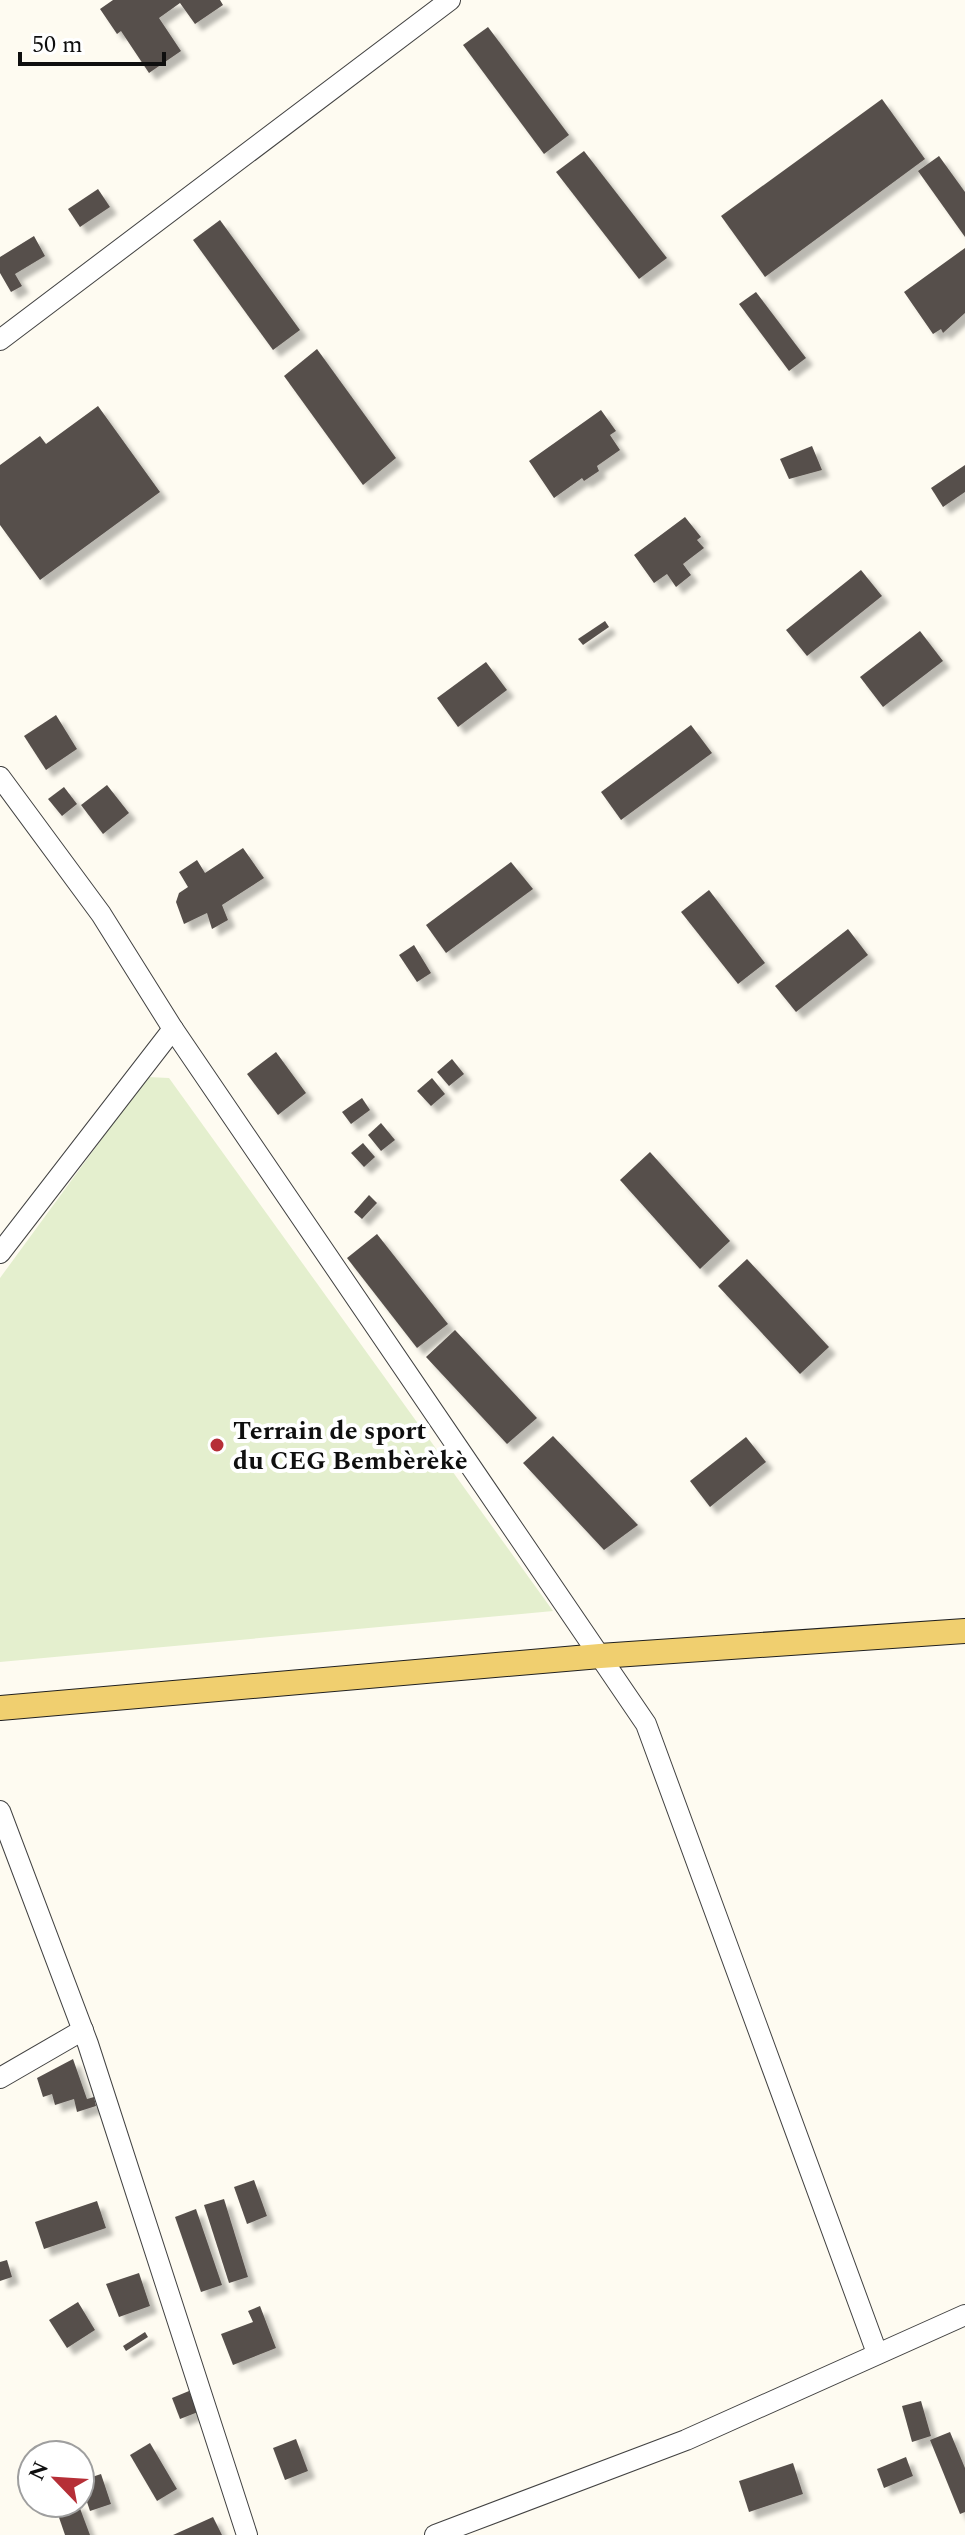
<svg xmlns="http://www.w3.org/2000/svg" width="965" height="2535" viewBox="0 0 965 2535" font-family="Spectral,serif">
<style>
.pitch{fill:#e4efce}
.building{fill:#57504c;filter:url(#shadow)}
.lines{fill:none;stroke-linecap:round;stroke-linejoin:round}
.minor-casing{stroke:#424242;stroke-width:22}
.major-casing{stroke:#202020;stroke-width:26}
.minor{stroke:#fff;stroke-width:20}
.major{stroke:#f0cf6f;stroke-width:24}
.poi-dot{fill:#b62f37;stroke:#fff;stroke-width:3}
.labels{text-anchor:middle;stroke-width:8;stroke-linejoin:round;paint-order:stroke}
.poi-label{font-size:26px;font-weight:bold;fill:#0f0f0f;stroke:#fff;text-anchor:start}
</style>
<defs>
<filter id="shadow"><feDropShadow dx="7" dy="7" stdDeviation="2" flood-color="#0004"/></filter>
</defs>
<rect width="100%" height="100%" fill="#fefbf1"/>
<path class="pitch" d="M147 1077 169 1078 553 1611 0 1662V1278Z"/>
<g class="building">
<path d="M113 0H220L223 5 195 24 180 3 159 18 181 51 149 73 121 31 117 34 100 9Z"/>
<path d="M488 27 569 135 544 154 463 45Z"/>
<path d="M882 99 925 159 765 277 721 216Z"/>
<path d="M584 151 667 258 639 279 556 172Z"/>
<path d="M939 156 965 192V237L918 171Z"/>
<path d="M98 189 110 207 80 227 68 209Z"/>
<path d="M220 220 300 330 273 350 193 240Z"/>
<path d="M34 236 45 256 15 274 22 286 11 292 0 273V257Z"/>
<path d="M965 248V313L943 333 941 329 933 334 904 292Z"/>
<path d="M756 292 806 358 789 371 739 304Z"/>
<path d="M317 349 396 458 363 485 284 376Z"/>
<path d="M98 406 160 492 40 580 0 525V465L40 436 46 444Z"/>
<path d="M601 410 616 431 610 435 620 450 597 466 599 471 584 481 582 478 554 498 529 461Z"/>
<path d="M812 446 822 470 789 479 780 459Z"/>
<path d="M965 465V492L943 507 931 488Z"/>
<path d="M685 517 701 537 697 540 704 548 683 564 691 575 676 587 667 574 654 583 634 555Z"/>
<path d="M861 570 882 596 807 656 786 630Z"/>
<path d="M605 621 609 627 583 645 578 639Z"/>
<path d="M920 631 943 661 883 707 860 677Z"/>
<path d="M486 662 507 690 458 727 437 698Z"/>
<path d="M56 715 77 749 46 770 24 736Z"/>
<path d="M691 725 712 753 621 820 601 792Z"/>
<path d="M107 785 129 813 103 834 81 805Z"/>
<path d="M64 787 77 804 62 816 48 799Z"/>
<path d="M243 848 264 878 222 905 228 920 212 929 207 913 184 924 176 902 179 893 188 887 179 872 197 860 205 873Z"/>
<path d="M511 862 533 889 446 953 426 925Z"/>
<path d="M709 890 765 963 738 984 681 912Z"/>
<path d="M848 929 868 955 796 1012 775 986Z"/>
<path d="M414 945 431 973 417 982 399 955Z"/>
<path d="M276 1052 306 1093 278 1115 247 1074Z"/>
<path d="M452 1059 464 1074 449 1086 437 1072Z"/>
<path d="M432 1078 445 1094 431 1106 417 1091Z"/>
<path d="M362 1098 370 1110 351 1124 342 1112Z"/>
<path d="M381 1123 395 1140 381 1151 368 1135Z"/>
<path d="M363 1143 375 1157 364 1167 351 1153Z"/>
<path d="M650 1152 730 1241 700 1269 620 1180Z"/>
<path d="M369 1195 377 1203 362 1219 354 1212Z"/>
<path d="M377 1234 448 1324 417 1348 347 1258Z"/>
<path d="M747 1259 829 1347 800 1374 718 1286Z"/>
<path d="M455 1330 537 1418 507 1444 426 1357Z"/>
<path d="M553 1436 638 1525 604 1550 523 1463Z"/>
<path d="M746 1437 766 1462 710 1507 690 1481Z"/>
<path d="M73 2059 87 2099 94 2097 96 2106 77 2112 74 2099 55 2105 52 2094 43 2097 37 2078Z"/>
<path d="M254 2180 267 2216 247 2224 234 2187Z"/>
<path d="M224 2199 248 2277 229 2283 204 2205Z"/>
<path d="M97 2201 106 2228 44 2249 35 2222Z"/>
<path d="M196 2209 222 2285 201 2292 175 2217Z"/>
<path d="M7 2260 12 2277 0 2281V2262Z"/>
<path d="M139 2273 150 2306 119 2317 106 2284Z"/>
<path d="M78 2302 95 2330 67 2348 49 2320Z"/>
<path d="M260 2306 276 2348 233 2365 221 2334 253 2322 248 2311Z"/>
<path d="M145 2332 148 2337 126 2351 123 2346Z"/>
<path d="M189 2391 198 2412 180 2419 172 2398Z"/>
<path d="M921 2401 931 2436 912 2442 902 2406Z"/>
<path d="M950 2432 965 2468V2512L960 2514 930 2440Z"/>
<path d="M296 2439 308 2471 285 2480 273 2448Z"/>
<path d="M150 2443 177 2489 157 2501 130 2455Z"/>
<path d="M906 2457 913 2476 884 2488 877 2469Z"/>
<path d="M793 2463 803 2494 749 2512 739 2481Z"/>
<path d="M101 2474 111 2504 90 2511 80 2481Z"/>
<path d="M54 2503H78L90 2535H65Z"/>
<path d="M213 2517 222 2535H173Z"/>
</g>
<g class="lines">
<defs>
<g id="minor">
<path d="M0 340 450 0"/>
<path d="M0 777 101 914 173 1029 646 1724 877 2353"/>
<path d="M0 1253 173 1029"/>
<path d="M0 1811 88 2044 247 2535"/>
<path d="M0 2078 83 2030"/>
<path d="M435 2535 686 2440 965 2315"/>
</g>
<path id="major" d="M0 1708 600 1656 965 1631"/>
</defs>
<use href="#minor" class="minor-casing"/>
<use href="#major" class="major-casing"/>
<use href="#minor" class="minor"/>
<use href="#major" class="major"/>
</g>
<circle class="poi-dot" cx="217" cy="1445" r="8"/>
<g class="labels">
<g class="poi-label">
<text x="233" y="1439">Terrain de sport<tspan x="233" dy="30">du CEG Bembèrèkè</tspan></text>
</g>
</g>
<g transform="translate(56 2479) rotate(295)"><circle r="38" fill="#ffffff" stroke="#9f9f9f" stroke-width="2"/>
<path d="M0-6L14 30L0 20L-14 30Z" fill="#b62f37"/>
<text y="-12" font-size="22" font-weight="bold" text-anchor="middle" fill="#0f0f0f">N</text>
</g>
<path d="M20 52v12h144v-12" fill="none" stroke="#0f0f0f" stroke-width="4"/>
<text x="32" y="52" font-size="24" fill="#0f0f0f" stroke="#ffffff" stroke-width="6" paint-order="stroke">50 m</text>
</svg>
